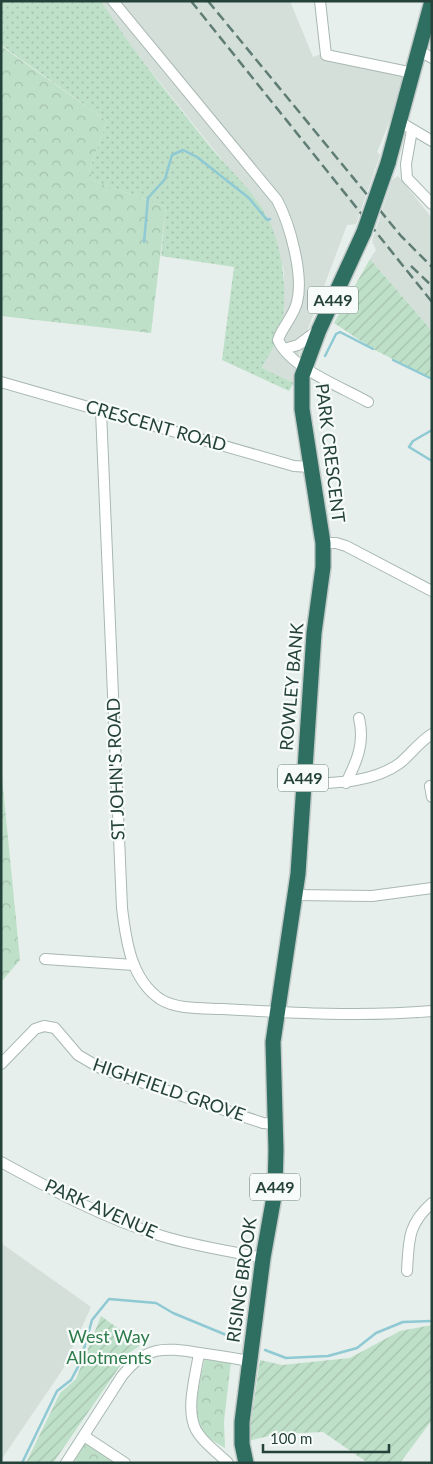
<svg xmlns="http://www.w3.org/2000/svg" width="433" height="1464" viewBox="0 0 433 1464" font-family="Lato,sans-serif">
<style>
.built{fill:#d4dfda}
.grass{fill:url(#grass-dots)}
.forest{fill:url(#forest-crowns)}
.garden{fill:url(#garden-furrows)}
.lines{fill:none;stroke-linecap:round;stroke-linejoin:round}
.stream{stroke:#8ec9d4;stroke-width:2.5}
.minor-casing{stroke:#a8b8b2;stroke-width:12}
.highway-casing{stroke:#c2cac8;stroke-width:18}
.minor{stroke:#fff;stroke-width:10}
.highway{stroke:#2f6f62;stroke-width:15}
.rail{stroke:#5f7d75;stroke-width:2.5;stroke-dasharray:10 5;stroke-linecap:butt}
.highway-bridge-casing{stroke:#c2cac8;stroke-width:18;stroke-linecap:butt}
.highway-bridge{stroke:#2f6f62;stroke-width:15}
.labels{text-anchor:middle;stroke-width:4.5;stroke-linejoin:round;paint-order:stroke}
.shield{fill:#f7fbf9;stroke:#637a73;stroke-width:1}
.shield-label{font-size:16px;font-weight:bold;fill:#24423a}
.street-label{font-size:18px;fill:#24423a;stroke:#f7fbf9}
.park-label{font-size:18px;fill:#2d7a4b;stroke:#f7fbf9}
</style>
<defs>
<pattern id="grass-dots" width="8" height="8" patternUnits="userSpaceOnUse" patternTransform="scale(1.25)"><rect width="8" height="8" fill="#bfe0c8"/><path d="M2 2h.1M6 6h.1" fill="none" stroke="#a4c1ad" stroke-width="1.8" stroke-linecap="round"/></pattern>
<pattern id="forest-crowns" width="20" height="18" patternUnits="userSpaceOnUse" patternTransform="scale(1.25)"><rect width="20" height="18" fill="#bfe0c8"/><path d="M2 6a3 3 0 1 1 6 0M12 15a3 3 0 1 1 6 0" fill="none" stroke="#a4c1ad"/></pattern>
<pattern id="garden-furrows" width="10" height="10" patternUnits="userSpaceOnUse" patternTransform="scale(1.25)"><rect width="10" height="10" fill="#bfe0c8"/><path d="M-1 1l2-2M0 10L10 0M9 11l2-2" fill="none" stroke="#a4c1ad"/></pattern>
</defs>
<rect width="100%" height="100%" fill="#e6efeb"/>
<g class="built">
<path d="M101 1H290L313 57 329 51 409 66 406 82 377 152 380 155 356 224 347 225 303 342 296 364 294 383 262 368 279 334 283 307 284 271 267 216 122 35Z"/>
<path d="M398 176 432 218V331L370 259 376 250 372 241 392 180Z"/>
<path d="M1 1243 91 1307 63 1369 1 1460Z"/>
</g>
<path class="grass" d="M1 1H101C133 52 171 97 208 144 227 168 252 189 266 215 283 245 290 301 279 334 275 346 267 357 262 368L294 383 289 391 222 360 234 267 161 256 166 207 94 181 89 171 107 121 1 45Z"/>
<g class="forest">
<path d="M1 46 107 121 89 171 94 181 166 207 151 333 1 316Z"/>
<path d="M1 767 20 960 1 982Z"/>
<path d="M205 1357 231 1361 224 1421 225 1448C219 1444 207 1438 203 1432 190 1410 201 1380 205 1357Z"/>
<path d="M85 1443 115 1463H79L73 1459Z"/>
</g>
<g class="garden">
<path d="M370 259 432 331V379L373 349 334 323Z"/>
<path d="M101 1316 141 1345 129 1353 53 1463H26L60 1393 76 1379Z"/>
<path d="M432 1325V1420L400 1463H368L323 1432 277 1434 248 1441 260 1360 282 1365 350 1358 400 1331Z"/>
</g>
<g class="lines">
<g class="stream">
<path d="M144 242 148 198 165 179 172 155 183 150 197 157 249 198 267 220 270 219"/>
<path d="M325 356 336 334 340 332 373 349"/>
<path d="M393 360 432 379"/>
<path d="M432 430 413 441 409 447 432 461"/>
<path d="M265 1350 286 1358 328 1356 357 1348 376 1333 403 1322 432 1321"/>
<path d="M22 1463 57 1391 71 1380 80 1363 92 1320 109 1299 156 1303 173 1313 236 1339"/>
</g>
<defs>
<g id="minor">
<path d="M113 1 277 200C290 224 304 276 297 302 294 316 282 327 278 340 290 368 342 387 368 402"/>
<path d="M320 1 326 55 413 73"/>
<path d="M420 51 432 58"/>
<path d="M400 122 432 141"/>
<path d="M412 130 406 164 407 178 432 204"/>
<path d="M284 349 298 345 318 330"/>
<path d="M1 382 294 466 310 467"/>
<path d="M101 411 122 908C126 941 131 979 160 999 177 1010 205 1008 223 1009 292 1013 363 1017 432 1011"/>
<path d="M323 543H336L346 546 432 591"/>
<path d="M346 783C357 761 365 743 359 718"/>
<path d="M303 784C335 783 373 783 400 763 411 754 419 742 432 734"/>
<path d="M430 786 432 797"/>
<path d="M296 895 372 896 432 888"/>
<path d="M45 959 134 965"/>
<path d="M1 1064 35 1029 44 1026 55 1028 78 1055 102 1069 263 1123 276 1124"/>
<path d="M1 1162C52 1190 106 1219 162 1236 194 1246 230 1251 263 1258"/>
<path d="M407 1271C409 1241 407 1225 432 1203"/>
<path d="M199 1353C196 1375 185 1409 196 1430 203 1443 218 1453 228 1463"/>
<path d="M84 1436 125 1463"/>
<path d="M66 1463 122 1376C146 1346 163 1347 199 1353 216 1355 233 1358 249 1361"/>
</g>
<g id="highway">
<path d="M388 163 432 1"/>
<path d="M246 1463 242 1444V1422L263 1258 275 1191 276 1150 273 1042 298 874 314 633 323 567V543L302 409V376L319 330 364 232"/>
</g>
</defs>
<use href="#minor" class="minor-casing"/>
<use href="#highway" class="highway-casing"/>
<use href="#minor" class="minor"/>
<use href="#highway" class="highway"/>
<g class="rail">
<path d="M191 1 432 302"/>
<path d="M208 1 401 236 432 267"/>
<path d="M411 266 432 286"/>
</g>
<defs>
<path id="highway-bridge" d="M364 232 388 163"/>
</defs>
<use href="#highway-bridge" class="highway-bridge-casing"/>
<use href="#highway-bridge" class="highway-bridge"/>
</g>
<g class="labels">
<g class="shield">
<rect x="308" y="286.5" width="50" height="27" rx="4"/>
<rect x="278" y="764.5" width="50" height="27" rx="4"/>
<rect x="250" y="1173.5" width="50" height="27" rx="4"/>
</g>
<g class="shield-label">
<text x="333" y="306">A449</text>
<text x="303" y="784">A449</text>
<text x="275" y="1193">A449</text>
</g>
<g class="street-label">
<text transform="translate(156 426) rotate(16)" y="6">CRESCENT ROAD</text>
<text transform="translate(330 453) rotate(83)" y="6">PARK CRESCENT</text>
<text transform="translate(292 687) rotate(-85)" y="6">ROWLEY BANK</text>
<text transform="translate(116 769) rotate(-92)" y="6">ST JOHN'S ROAD</text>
<text transform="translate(169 1090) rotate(19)" y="6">HIGHFIELD GROVE</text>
<text transform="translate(101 1209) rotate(24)" y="6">PARK AVENUE</text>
<text transform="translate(242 1280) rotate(-82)" y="6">RISING BROOK</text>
</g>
<g class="park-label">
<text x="109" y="1343">West Way<tspan x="109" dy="21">Allotments</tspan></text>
</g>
</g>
<rect width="433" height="1464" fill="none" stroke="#24423a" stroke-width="5"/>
<path d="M263 1444v8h126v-8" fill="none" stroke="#24423a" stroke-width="2.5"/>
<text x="270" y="1444" font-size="15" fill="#24423a" stroke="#f7fbf9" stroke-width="4" paint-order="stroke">100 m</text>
</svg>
